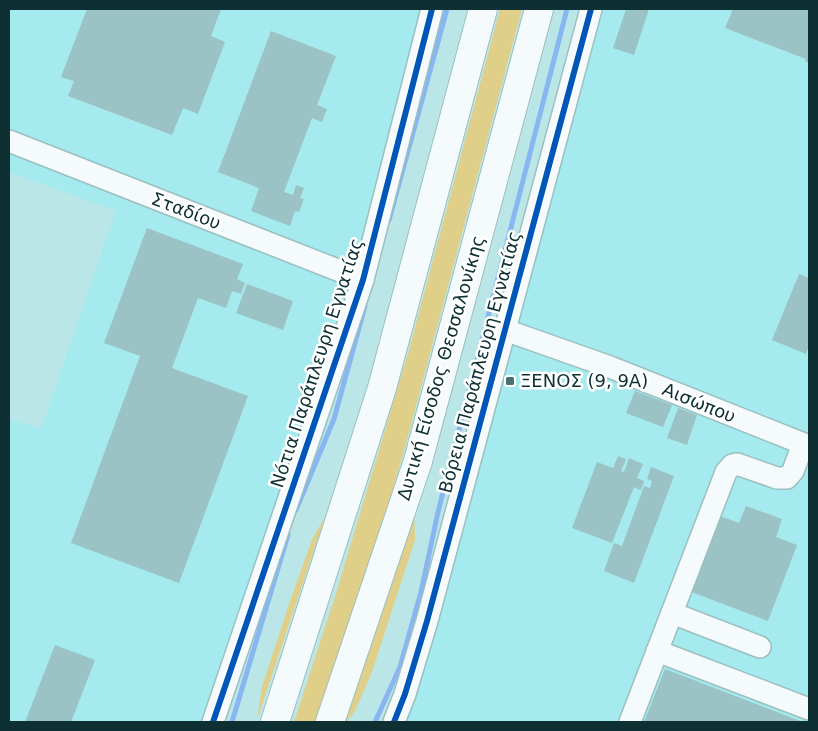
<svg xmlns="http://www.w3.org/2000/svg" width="818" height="731" viewBox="0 0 818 731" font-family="'DejaVu Sans',sans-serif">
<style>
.built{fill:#a4eaee}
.green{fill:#e0cf89}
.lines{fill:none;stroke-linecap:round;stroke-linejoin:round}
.stream{stroke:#87b6f0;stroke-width:5}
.building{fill:#9bc3c5}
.minor-casing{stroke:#9cbfc0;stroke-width:24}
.highway-casing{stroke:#9cbfc0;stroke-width:30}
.minor{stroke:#f5fbfc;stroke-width:21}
.highway{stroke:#f5fbfc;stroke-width:28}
.cycleway-casing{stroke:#fff;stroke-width:9}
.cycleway{stroke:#0057b8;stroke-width:6}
.poi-dot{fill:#4b7072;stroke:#fff;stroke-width:2}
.labels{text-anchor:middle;stroke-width:5;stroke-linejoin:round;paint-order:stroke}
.street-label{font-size:18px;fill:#0e3032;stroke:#fff}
.poi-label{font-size:18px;fill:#0e3032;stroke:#fff;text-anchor:start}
</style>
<rect width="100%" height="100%" fill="#bbe6e8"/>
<g class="built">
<path d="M9 9H432L363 280 213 722H9V419L41 429 116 211 9 172Z"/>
<path d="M594 9H809V722H399Z"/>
</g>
<g class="green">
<path d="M500 9H522L404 451 358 607 318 722H294L337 590 409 350Z"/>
<path d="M414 505 415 540 372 672 355 711 346 722H344Z"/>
<path d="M325 517 257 720 262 687 290 601 313 537Z"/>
</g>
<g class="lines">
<g class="stream">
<path d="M389 220 447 9"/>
<path d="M296 510 334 419 365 306"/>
<path d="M232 722 288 535"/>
<path d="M375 722 400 667 421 592 438 512 567 9"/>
</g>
</g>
<g class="building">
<path d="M87 9H221L211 36 225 42 198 114 183 108 172 135 68 96 74 81 61 77Z"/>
<path d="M626 9H649L634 55 613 48Z"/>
<path d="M733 9H809V63L805 61 806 59 725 28Z"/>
<path d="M271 31 336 56 317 105 327 109 322 122 312 118 284 192 293 195 296 185 304 188 300 198 304 199 299 212 295 211 290 226 251 211 259 188 218 172Z"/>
<path d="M147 228 243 264 237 279 245 283 241 294 232 291 226 308 198 298 172 368 248 396 179 583 71 543 140 356 104 343Z"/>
<path d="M799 274 809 278V345L806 354 772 340Z"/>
<path d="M247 284 293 301 283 330 236 313Z"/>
<path d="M635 391 672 405 663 427 626 413Z"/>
<path d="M678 408 697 415 687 445 667 438Z"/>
<path d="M618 456 626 459 621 471 624 472 629 458 643 464 637 478 644 481 641 490 634 487 612 543 572 528 597 462 613 468Z"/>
<path d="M651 467 674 476 634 583 604 571 614 543 622 546 644 486 650 488 652 481 647 479Z"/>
<path d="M746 506 782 519 776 537 797 545 768 621 689 591 717 515 739 523Z"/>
<path d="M55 645 95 660 71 722H25Z"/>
<path d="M665 669 803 722H644Z"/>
</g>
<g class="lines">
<defs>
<g id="minor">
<path d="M9 141 363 280"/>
<path d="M505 330 610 367 809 446"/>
<path d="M672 613 760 647"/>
<path d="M657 651 809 709"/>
<path d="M213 722 363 280 432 9"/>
<path d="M394 722 405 694 427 621 591 9"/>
<path d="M630 722 726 472 732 465 737 464 777 478H787L793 471 803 444"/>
</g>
<g id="highway">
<path d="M275 722 382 388 483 9"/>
<path d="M330 722 418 461 539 9"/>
</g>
</defs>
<use href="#minor" class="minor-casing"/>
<use href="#highway" class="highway-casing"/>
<use href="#minor" class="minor"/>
<use href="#highway" class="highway"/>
<defs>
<g id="cycleway">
<path d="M213 722 363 280 432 9"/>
<path d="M394 722 405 694 427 621 591 9"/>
</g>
</defs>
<use href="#cycleway" class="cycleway-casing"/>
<use href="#cycleway" class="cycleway"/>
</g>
<rect class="poi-dot" x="505" y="376" width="10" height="10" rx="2.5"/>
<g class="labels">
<g class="street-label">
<text transform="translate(186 211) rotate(21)" y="6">Σταδίου</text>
<text transform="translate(480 362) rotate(-75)" y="6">Βόρεια Παράπλευρη Εγνατίας</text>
<text transform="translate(317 363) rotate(-72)" y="6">Νότια Παράπλευρη Εγνατίας</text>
<text transform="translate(441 368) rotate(-74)" y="6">Δυτική Είσοδος Θεσσαλονίκης</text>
<text transform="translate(699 403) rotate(22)" y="6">Αισώπου</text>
</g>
<g class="poi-label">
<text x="520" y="387">ΞΕΝΟΣ (9, 9Α)</text>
</g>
</g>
<rect width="818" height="731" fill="none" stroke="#0e3032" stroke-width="20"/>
</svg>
